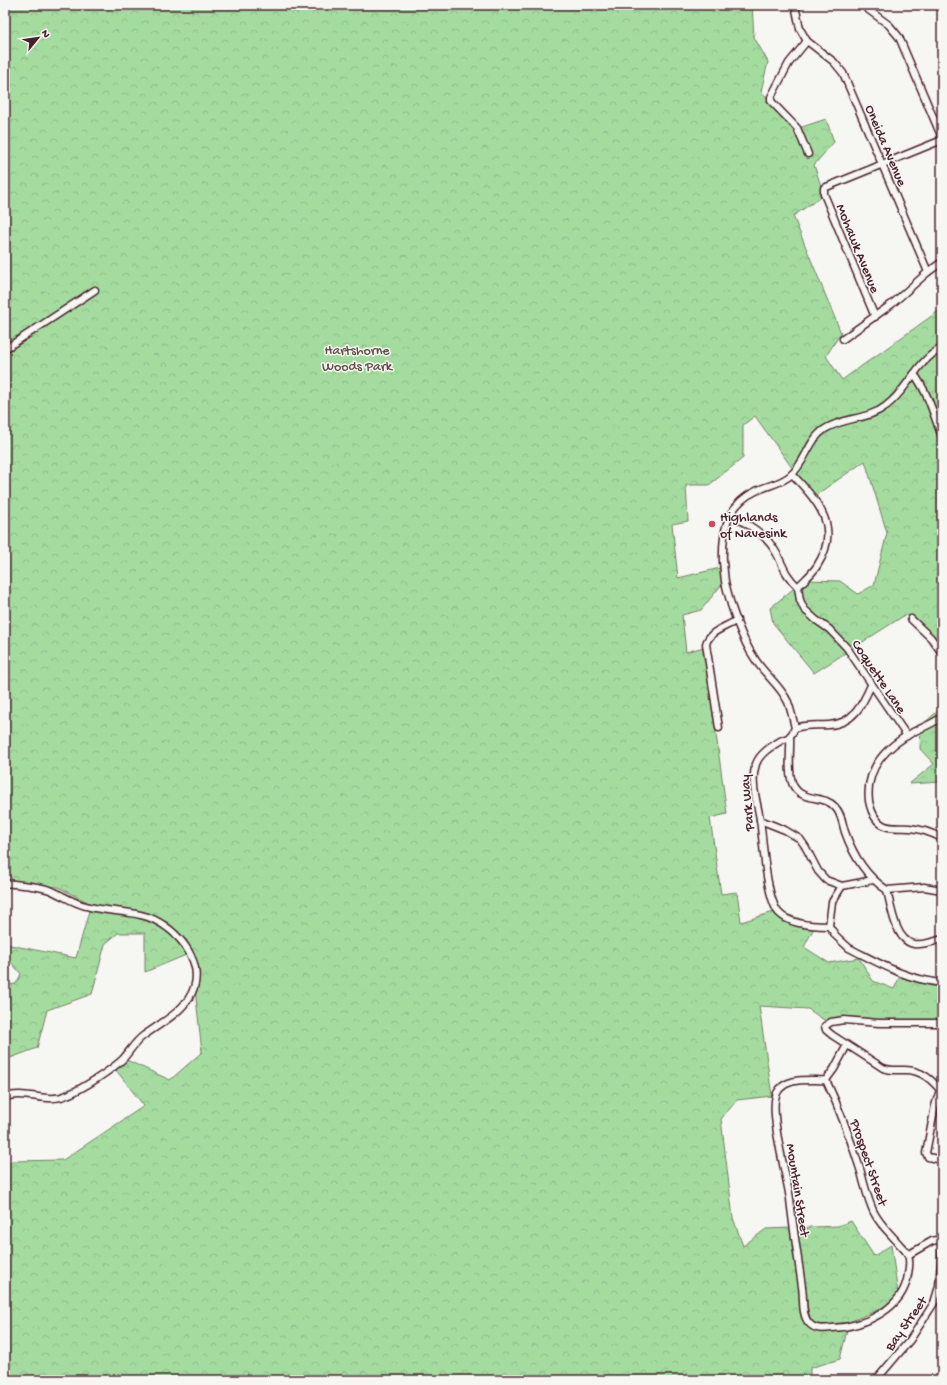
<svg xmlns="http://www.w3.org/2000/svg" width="947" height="1385" viewBox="0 0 947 1385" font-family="'Gochi Hand',sans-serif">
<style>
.forest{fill:url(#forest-crowns);stroke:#777e66}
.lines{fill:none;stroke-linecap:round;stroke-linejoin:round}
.minor-casing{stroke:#4a1f2b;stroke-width:9}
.minor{stroke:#f6f6f2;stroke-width:6}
.poi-dot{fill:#d1495b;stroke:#f6f6f2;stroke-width:1.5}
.labels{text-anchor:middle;stroke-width:3;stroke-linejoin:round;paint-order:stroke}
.street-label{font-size:14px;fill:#4a1f2b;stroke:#f6f6f2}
.park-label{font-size:14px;fill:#604e48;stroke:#f6f6f2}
.poi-label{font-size:14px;fill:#4a1f2b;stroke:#f6f6f2;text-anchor:start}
</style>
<defs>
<pattern id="forest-crowns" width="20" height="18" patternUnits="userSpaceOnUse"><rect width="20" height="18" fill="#a4dca0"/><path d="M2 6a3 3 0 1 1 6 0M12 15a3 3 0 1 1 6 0" fill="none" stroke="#8fbc8a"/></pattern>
</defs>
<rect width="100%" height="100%" fill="#f6f6f2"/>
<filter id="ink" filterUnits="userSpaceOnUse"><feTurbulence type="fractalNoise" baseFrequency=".025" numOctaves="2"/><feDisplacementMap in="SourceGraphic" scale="8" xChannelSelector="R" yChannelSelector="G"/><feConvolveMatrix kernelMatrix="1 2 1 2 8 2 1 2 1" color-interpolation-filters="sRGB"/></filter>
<g filter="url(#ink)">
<g class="forest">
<path d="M5 5H752L754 37 768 62 761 91 796 129 826 119 834 142 814 165 824 195 793 216 841 333 826 356 842 380 940 310 942 312V654L931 635 905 615 814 673 773 623 770 608 804 580 840 581 858 594 874 585 887 533 865 461 813 497 755 416 743 425V458L709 485H686L688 521 672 524 678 578 720 568 723 583 701 610 682 615 686 652 704 647 727 814 710 818 721 894 737 892 741 922 777 911 816 924 804 947 829 963 859 958 873 981 894 989 901 974 942 985V1021L827 1022 808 1009 759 1006 772 1096 737 1100 721 1119 733 1218 743 1246 766 1229 838 1226 851 1221 874 1256 891 1245 898 1294 885 1307 849 1322 840 1359 810 1368V1378L806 1380H5V1164L12 1161 63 1160 144 1106 113 1066 122 1058 170 1080 202 1052 191 953 145 972V933H118L105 944 92 994 47 1010 37 1048 5 1060V985L16 984 21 974 11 962 5 961V944L76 958 91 904 58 887 16 883 5 872Z"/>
<path d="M942 707V782L909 784 934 764 920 749 921 726Z"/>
</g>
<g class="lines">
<defs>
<g id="minor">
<path d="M795 5 800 29 807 41 834 62 843 73 928 272"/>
<path d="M862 5 889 25 899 37 942 138"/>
<path d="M807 41 789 63 771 97V101L797 128 808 154"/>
<path d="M875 317 824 194V188L942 140"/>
<path d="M843 339 892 304 928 272 942 262"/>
<path d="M5 349 95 290"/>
<path d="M914 374C928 392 934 416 942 437"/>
<path d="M792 474C818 502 842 527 817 566 812 574 804 580 798 587L800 600 804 609 816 620 829 629 847 648 907 736"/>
<path d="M730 515C749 524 767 535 777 554 784 568 786 576 798 587"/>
<path d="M911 619 931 638 942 653"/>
<path d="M942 717C934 723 924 727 915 731 887 746 865 767 869 801 871 811 875 822 885 826 893 829 902 827 910 828 921 829 932 833 942 838"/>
<path d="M719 728 706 644C710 630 727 627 737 620"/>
<path d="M795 728C793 719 791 710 788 702 780 685 764 674 755 659 742 640 731 608 726 586 724 578 724 570 723 562 722 532 726 505 756 491 768 485 781 484 791 475 806 462 808 440 825 429 844 417 868 420 886 406 909 389 915 362 942 348"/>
<path d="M790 736C791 751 787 772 793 785 802 803 824 794 835 807 842 814 842 823 845 832 853 855 867 877 887 890"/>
<path d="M760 820 785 830 800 839 805 846 818 871 826 880 842 886 873 880"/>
<path d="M5 883C20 885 36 885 50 890 62 895 73 903 86 906 106 912 129 910 148 917 178 928 210 966 189 998 178 1015 159 1024 143 1036 135 1042 130 1051 123 1059 110 1071 84 1088 67 1095 47 1104 26 1090 5 1097"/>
<path d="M842 886 832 902 829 926 836 936 849 948C881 964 905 979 942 983"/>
<path d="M887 890C891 906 895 941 914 944 923 945 933 942 942 939"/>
<path d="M887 890 924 887 942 890"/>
<path d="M829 926C815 926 790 925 779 913 766 899 763 840 760 819 757 801 750 782 756 764 760 753 772 746 782 740 785 739 789 738 790 736 792 734 794 730 795 728 808 724 816 726 829 725 853 724 863 704 871 685"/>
<path d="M942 1023H879L844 1020 831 1022 825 1026 826 1030 832 1035 883 1068C890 1071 897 1070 905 1070 922 1070 932 1080 942 1092"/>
<path d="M826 1080C840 1110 851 1140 861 1172 864 1184 867 1196 872 1208 877 1222 891 1234 900 1245 903 1248 907 1252 908 1255 910 1260 909 1269 908 1274 904 1309 864 1327 832 1328 824 1329 814 1330 809 1323 801 1315 804 1297 802 1287 798 1257 793 1228 790 1199 787 1177 768 1110 777 1093 786 1076 810 1081 826 1080L834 1069 847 1045"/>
<path d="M940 1090 935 1106 926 1153 928 1157 942 1160"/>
<path d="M908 1255 932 1241 942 1239"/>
<path d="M876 1380 910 1340 934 1303 939 1286 942 1250"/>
</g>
</defs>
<use href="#minor" class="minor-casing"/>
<use href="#minor" class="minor"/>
</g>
</g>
<circle class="poi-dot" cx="712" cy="524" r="4"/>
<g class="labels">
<g class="street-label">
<text transform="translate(887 145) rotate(67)" y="5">Oneida Avenue</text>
<text transform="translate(859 248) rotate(68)" y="5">Mohawk Avenue</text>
<text transform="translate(880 676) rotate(56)" y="5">Coquette Lane</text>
<text transform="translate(746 803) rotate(-95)" y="5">Park Way</text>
<text transform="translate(870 1162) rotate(71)" y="5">Prospect Street</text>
<text transform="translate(799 1190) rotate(81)" y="5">Mountain Street</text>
<text transform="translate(905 1323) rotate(-55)" y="5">Bay Street</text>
</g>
<g class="park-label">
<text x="357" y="354">Hartshorne<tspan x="357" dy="16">Woods Park</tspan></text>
</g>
<g class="poi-label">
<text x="720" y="521">Highlands<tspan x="720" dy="16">of Navesink</tspan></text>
</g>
</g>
<rect width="947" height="1385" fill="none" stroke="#f6f6f2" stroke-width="20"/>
<rect x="10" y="10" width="927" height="1365" fill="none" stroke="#4a1f2b" stroke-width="1.5" filter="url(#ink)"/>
<g transform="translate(38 38) rotate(61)" stroke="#f6f6f2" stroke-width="3" paint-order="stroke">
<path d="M0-3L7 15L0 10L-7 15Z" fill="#4a1f2b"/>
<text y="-6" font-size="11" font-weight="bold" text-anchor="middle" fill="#4a1f2b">N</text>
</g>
</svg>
